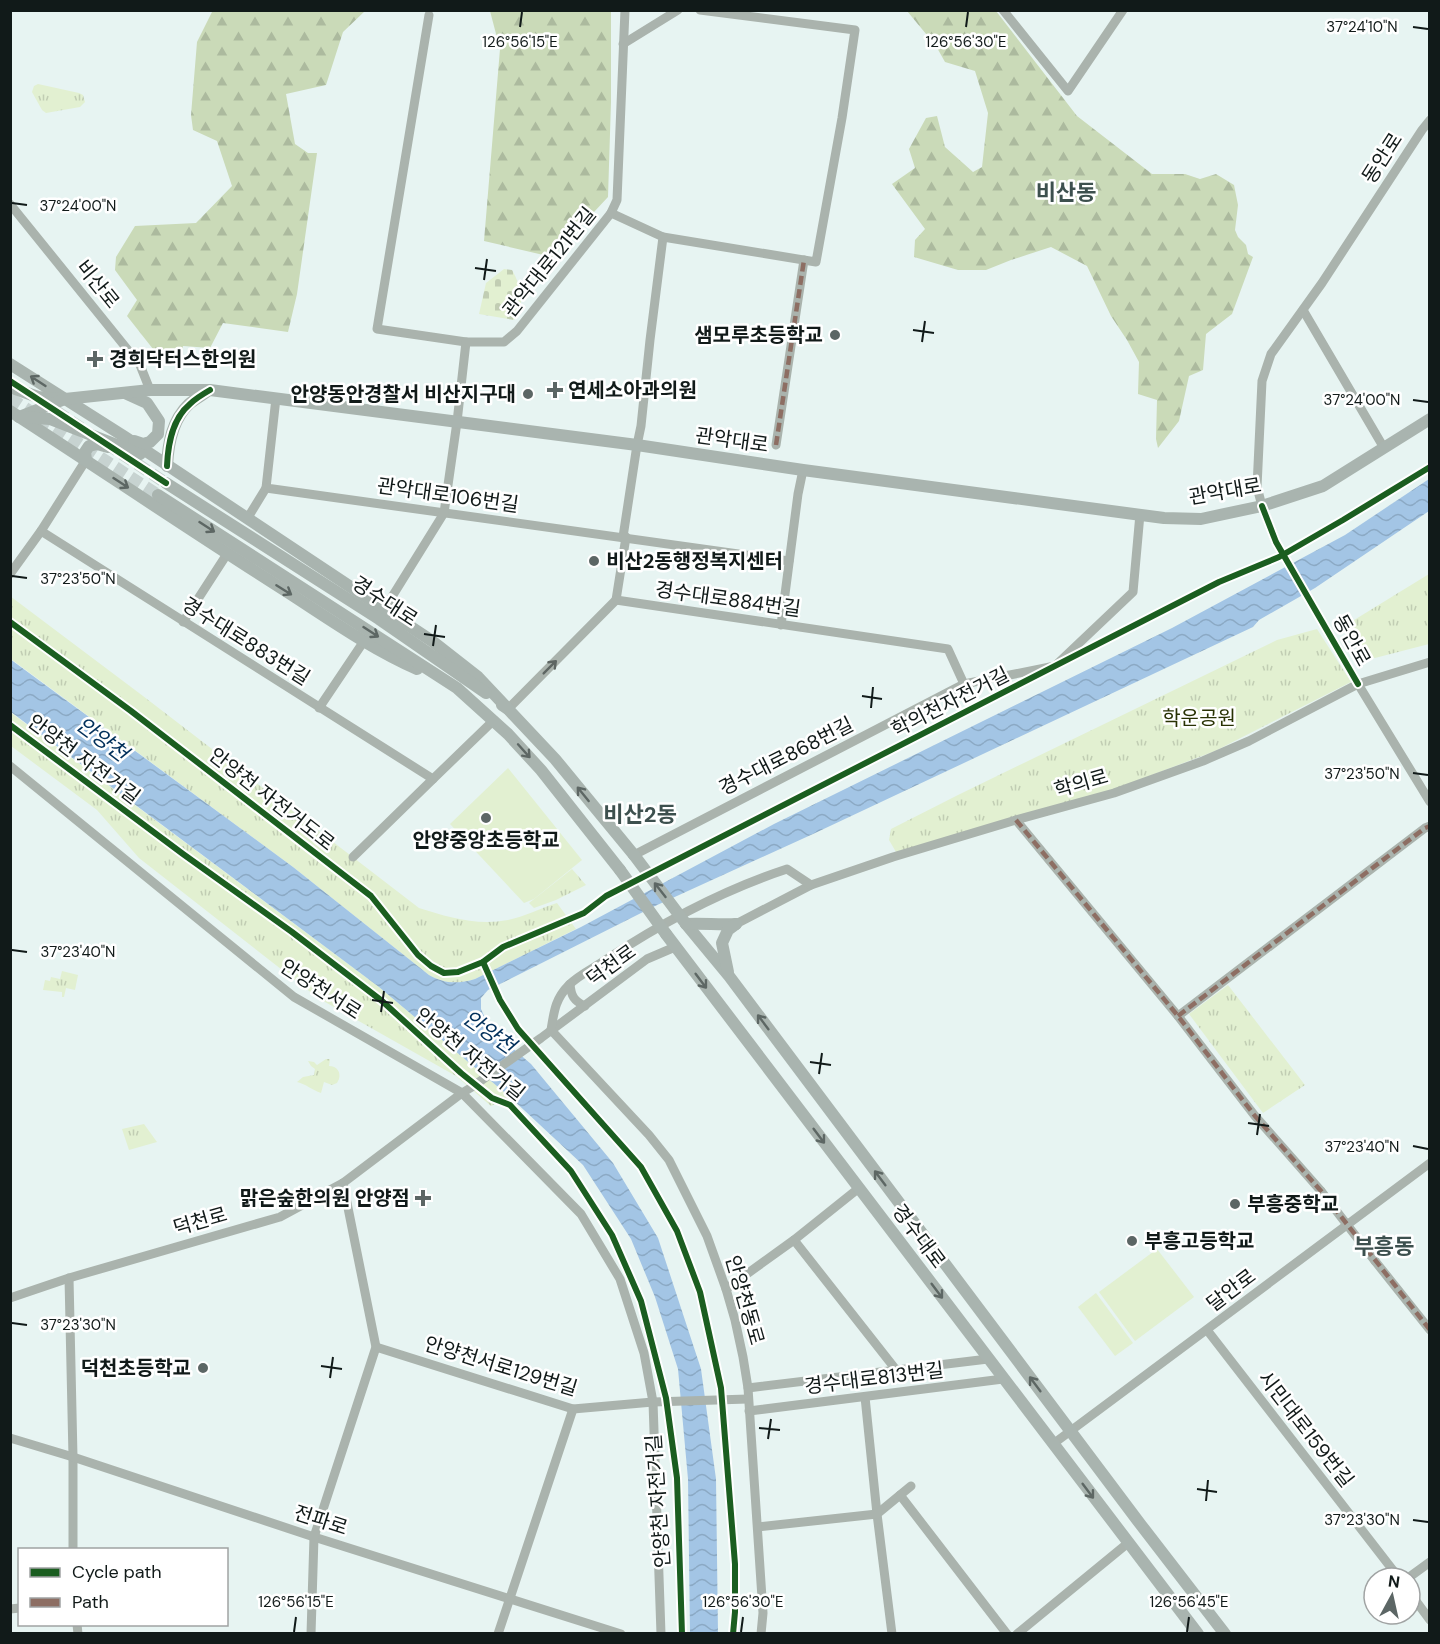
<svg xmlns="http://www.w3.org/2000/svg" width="1440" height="1644" viewBox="0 0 1440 1644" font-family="'DM Sans','Noto Sans KR',sans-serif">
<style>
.grass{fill:url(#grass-tufts)}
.forest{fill:url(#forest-firs)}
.cemetery{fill:url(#cemetery-stones)}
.garden{fill:#e2f0d1}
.water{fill:url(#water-waves)}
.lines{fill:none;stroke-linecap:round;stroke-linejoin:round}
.major-tunnel{stroke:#c7d3d1;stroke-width:12;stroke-dasharray:12 6;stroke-linecap:butt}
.minor{stroke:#aab3ad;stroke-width:9}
.major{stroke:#a9b4af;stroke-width:12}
.minor-bridge{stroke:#aab3ad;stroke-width:9}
.major-bridge{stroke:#a9b4af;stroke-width:12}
.quiet{stroke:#8d6e63;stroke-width:4.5;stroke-dasharray:9 4.5;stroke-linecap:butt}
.cycleway-casing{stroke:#fff;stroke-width:10}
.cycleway{stroke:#1b5e20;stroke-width:6}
.oneway{stroke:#5d6764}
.oneway2{stroke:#5e6663}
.ticks{fill:none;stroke:#111a19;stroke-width:2}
.poi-dot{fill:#5c6665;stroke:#fff;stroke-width:2}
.labels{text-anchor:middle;stroke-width:5;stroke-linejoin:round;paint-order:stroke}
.street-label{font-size:20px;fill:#111a19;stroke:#fff}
.poi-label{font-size:20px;font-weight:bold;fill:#111a19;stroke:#fff;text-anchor:start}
.park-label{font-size:20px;fill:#283203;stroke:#fff}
.water-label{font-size:21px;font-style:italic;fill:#002f5a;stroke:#fff}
.quarter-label{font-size:22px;font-weight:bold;fill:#3d504e;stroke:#fff}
.ticks-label{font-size:15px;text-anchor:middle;fill:#111a19;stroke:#fff;stroke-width:5;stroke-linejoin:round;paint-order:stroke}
</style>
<defs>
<pattern id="grass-tufts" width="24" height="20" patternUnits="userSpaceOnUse" patternTransform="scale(1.5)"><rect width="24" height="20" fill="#e2f0d1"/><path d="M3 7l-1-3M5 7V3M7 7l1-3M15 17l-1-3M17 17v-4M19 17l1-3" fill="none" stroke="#c1cdb3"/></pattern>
<pattern id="forest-firs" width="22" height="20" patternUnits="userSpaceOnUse" patternTransform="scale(1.5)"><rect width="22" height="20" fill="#cadab8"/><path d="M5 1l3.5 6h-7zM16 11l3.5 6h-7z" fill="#acba9e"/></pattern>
<pattern id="cemetery-stones" width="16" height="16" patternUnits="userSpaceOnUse" patternTransform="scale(1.5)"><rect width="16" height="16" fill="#e2f0d1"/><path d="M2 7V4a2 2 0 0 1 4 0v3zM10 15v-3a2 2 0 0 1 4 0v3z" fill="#c1cdb3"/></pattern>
<pattern id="water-waves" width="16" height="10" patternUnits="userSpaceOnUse" patternTransform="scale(1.5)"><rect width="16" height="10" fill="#a3c5e5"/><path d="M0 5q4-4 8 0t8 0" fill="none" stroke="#8ba9c4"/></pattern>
</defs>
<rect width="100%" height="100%" fill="#e7f4f2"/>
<g class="grass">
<path d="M38 84 79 93 83 95 85 102 80 107 46 113 42 110 32 92 34 86Z"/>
<path d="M1429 574V644L1375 658 1363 656 1346 625Z"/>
<path d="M10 596 143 696 419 908C447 917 477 926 508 920 524 917 541 908 557 903L576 929 475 979C459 984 444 984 429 975L293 867 11 659Z"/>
<path d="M1317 629 1351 682 1215 751 1112 790 896 852 889 840 891 829 958 795 1277 640Z"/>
<path d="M10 712 379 987 510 1097 491 1106 456 1076 318 998 139 858 97 810 11 746Z"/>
<path d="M572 869 586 885 556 900 534 908 529 903Z"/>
<path d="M62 971 78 975 75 990 66 988 64 997H62V992L43 990 45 980 50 981 51 977 60 979Z"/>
<path d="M1228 985 1305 1085 1263 1113 1189 1014Z"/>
<path d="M326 1059H330L329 1066C337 1066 341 1072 339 1079L337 1083 332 1085 324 1082 321 1093C312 1090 306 1084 297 1082L303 1077 314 1075 315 1069 311 1066 308 1061 314 1062 317 1065Z"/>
<path d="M144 1124 157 1142 129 1150 122 1129Z"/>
</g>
<g class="forest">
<path d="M213 10 365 11 343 32 326 85 286 94 295 144 308 153H317L297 294 288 332 223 323 210 348 183 346 181 359 172 357 167 350 153 349 127 316 137 300 115 270 116 257 135 226 196 223 232 186 217 141 193 130 191 115 197 42Z"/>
<path d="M490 11H611V102L608 197 552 257 484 241 500 49Z"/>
<path d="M996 11 1077 116 1152 174H1185L1200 179 1216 174 1234 185 1238 205 1235 230 1238 237 1246 245 1248 254 1253 257 1232 314 1206 334 1203 370 1189 376 1179 421 1158 448 1156 439 1157 400 1138 394 1139 362 1127 340 1111 316 1087 266 1051 247 1011 260 986 270H958L914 257 915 240 925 229 892 184 915 168 909 149 926 118 937 116 945 147 973 172 982 167 988 113 975 71 945 62 936 46 907 11Z"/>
</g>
<path class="cemetery" d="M504 269 512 270C521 286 526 305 514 320L479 314 486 283Z"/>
<g class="garden">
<path d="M508 768 582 860 534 899 524 903 450 824Z"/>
<path d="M1157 1249 1194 1297 1135 1341 1099 1292Z"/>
<path d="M1096 1293 1133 1343 1115 1356 1078 1307Z"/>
</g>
<path class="water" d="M1429 479V511L1315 588 1259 620 1253 627 813 834 655 906 488 990 481 998V1009L487 1022 502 1039 531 1064 613 1163 658 1238 701 1369 716 1479 718 1633H690L688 1479 678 1369 655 1297 631 1239 583 1165 510 1097 379 987 11 712 10 659 293 867 429 975C444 984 459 984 475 979L581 927 774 824 1172 628 1345 535Z"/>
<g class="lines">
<g class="major-tunnel">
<path d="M10 398 158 495"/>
<path d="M41 401 84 430"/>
<path d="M107 444 166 483"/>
</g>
<g class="minor">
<path d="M1003 10 1068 91 1123 10"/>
<path d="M429 15 377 329 466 342"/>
<path d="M623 44 678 10"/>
<path d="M1430 120 1422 130 1322 283 1271 354 1262 381 1257 487 1262 506 1276 542 1358 684 1430 802"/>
<path d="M10 204 140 365 150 390"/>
<path d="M611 213 663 237 650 340 641 426 637 445 623 537"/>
<path d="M663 237 816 262 842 118 855 30 700 10"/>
<path d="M1303 310 1384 448"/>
<path d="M276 398 266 488 789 561"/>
<path d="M776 445 804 260"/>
<path d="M86 460 41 531 433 779 494 720"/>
<path d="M247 519 266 488"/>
<path d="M10 574 41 531"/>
<path d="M616 600 948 649 964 684"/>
<path d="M616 600 626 537"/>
<path d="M385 608 444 513 457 422 466 342H504L517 331 611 213 617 200 625 10"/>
<path d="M183 622 227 554"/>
<path d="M781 625 798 494 803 470"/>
<path d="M319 708 364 641"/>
<path d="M508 709 616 600"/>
<path d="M10 766 294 997 462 1093 581 1214 620 1279 644 1353 653 1402 661 1634"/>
<path d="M1016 820 1178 1016 1255 1116 1321 1191"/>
<path d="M634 855 964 684 1055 666 1133 592 1140 514"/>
<path d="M353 857 433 779"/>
<path d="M736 924 811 885 893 857 1016 820 1114 793 1203 761 1249 741 1358 684 1430 662"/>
<path d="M570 984C571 996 574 1001 585 1006"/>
<path d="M1178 1016 1425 828 1430 826"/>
<path d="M794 1240 897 1371"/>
<path d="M1375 1261 1430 1330"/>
<path d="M69 1278 73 1457V1550"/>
<path d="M726 1289 794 1240 859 1188"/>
<path d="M10 1298 69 1278 280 1217 343 1183 462 1093 472 1087 541 1038 647 959 675 947"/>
<path d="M1207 1330 1399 1578"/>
<path d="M376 1347 573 1409 653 1402 748 1399"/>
<path d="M748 1388 988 1359"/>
<path d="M865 1397 877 1514 892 1634"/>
<path d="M749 1411 1003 1379"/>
<path d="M10 1438 73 1457 314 1537 621 1634"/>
<path d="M1053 1444 1430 1163"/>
<path d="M900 1495 1007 1634"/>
<path d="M758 1527 877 1514 911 1486"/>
<path d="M1408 1578 1430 1562"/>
<path d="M1410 1593 1430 1620"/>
<path d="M10 1609 20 1608"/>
<path d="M77 1624 78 1634"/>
<path d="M311 1634 314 1537 376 1347 343 1183"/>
<path d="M498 1634 573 1409"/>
<path d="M761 1634 763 1613 748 1388 743 1357 735 1320 726 1289 707 1236 669 1160 649 1135 551 1030C554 1012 555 999 569 985 578 975 596 967 607 959 663 922 723 890 787 869L811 885"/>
<path d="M1017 1634 1128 1543"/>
</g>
<g class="major">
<path d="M10 364 125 437 432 641 478 677 508 709"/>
<path d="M10 387 38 397 61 399"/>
<path d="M125 393 147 403 159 421 158 434 150 442 143 444 134 441"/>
<path d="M10 411C101 470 190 530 281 588 325 616 369 648 417 669"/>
<path d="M19 417 65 399 150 390H210L637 445 803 470 1164 518 1201 519 1262 506 1323 486 1430 419"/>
<path d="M23 417 50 419 140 454"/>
<path d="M86 460 85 452 89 446 97 444 108 447"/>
<path d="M167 466C168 444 172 420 189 404 195 399 203 395 209 390"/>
<path d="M166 483 379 619 486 693"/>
<path d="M158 495 457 688 508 734 541 770 620 870"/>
<path d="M502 705 508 709 555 759 634 855"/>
<path d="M686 924 729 976 1141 1525 1225 1634"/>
<path d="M686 924C703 923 719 925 736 924"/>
<path d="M666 934 1198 1634"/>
<path d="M728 972 722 943 728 930 736 924"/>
</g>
<path class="minor-bridge" d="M1321 1191 1375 1261"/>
<g class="major-bridge">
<path d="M634 855 686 924"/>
<path d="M620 870 666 934"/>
</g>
<g class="quiet">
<path d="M776 445 804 260"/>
<path d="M1016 820 1178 1016 1255 1116 1321 1191 1430 1330"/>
<path d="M1178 1016 1425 828 1430 826"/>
</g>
<defs>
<g id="cycleway">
<path d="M10 381 166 483"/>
<path d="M167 466C168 444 172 419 190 404 196 398 203 394 210 390"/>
<path d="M1262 506 1276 542 1358 684"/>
<path d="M10 622 131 711 371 896 418 955 431 966 444 973 458 972 483 962 503 947 584 913 606 896 1219 582 1279 557 1343 520 1430 467"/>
<path d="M10 725 183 854 292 932 382 1001 461 1073 492 1098 510 1105 571 1171 612 1235 641 1301 666 1398 677 1478 682 1634"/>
<path d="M483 962 500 1000 518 1029 641 1167 677 1231 700 1292 721 1388 735 1564V1612L733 1634"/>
</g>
</defs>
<use href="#cycleway" class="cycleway-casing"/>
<use href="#cycleway" class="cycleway"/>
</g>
<defs><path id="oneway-shaft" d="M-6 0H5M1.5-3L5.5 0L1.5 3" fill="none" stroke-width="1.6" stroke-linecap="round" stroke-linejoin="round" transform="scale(1.5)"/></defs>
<g class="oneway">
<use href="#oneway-shaft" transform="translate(38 381) rotate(-147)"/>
<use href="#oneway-shaft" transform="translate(121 483) rotate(33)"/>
<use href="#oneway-shaft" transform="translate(207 527) rotate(33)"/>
<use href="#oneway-shaft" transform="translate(284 590) rotate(32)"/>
<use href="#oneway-shaft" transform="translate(371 632) rotate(33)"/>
<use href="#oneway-shaft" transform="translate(524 751) rotate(48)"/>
<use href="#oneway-shaft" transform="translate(583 794) rotate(-129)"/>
<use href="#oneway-shaft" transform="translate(660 890) rotate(-128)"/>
<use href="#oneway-shaft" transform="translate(701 981) rotate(53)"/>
<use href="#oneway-shaft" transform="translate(763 1022) rotate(-127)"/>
<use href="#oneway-shaft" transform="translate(819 1136) rotate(53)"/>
<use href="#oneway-shaft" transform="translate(880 1178) rotate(-127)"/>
<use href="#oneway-shaft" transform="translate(937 1291) rotate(53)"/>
<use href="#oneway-shaft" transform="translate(1035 1384) rotate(-127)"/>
<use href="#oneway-shaft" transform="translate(1088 1491) rotate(53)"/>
</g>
<use class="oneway2" href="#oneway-shaft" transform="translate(550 667) rotate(-45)"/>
<path class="ticks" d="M520 27 522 12M966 27 968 12M1413 27 1428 29M12 203 27 205M475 268 496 271M484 280 487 259M913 330 934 333M922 342 925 321M1413 400 1428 402M12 576 27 578M424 634 445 637M433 646 436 625M862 696 882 699M871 708 873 687M1413 773 1428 775M12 950 27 952M372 1000 393 1003M381 1012 384 991M810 1062 831 1065M819 1074 822 1053M1248 1123 1269 1126M1257 1135 1260 1114M1413 1146 1428 1149M12 1323 27 1325M321 1366 342 1369M330 1378 333 1357M759 1428 780 1430M768 1439 771 1419M1197 1489 1217 1492M1206 1501 1208 1480M1413 1520 1428 1522M294 1632 296 1617M741 1632 743 1617M1187 1632 1189 1617"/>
<g class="poi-dot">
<circle cx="835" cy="335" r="6"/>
<path d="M92 350h6v6h6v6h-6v6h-6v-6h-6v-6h6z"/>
<path d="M552 381h6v6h6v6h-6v6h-6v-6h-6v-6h6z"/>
<circle cx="528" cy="394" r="6"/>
<circle cx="594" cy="561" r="6"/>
<circle cx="486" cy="818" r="6"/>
<path d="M420 1189h6v6h6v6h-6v6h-6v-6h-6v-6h6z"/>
<circle cx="1235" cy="1204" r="6"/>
<circle cx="1132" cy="1241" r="6"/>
<circle cx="203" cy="1368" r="6"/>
</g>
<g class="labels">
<g class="street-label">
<text transform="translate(1382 158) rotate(-57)" y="7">동안로</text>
<text transform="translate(549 262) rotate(-51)" y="7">관악대로121번길</text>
<text transform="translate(98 284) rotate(51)" y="7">비산로</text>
<text transform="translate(732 440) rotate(8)" y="7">관악대로</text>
<text transform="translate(1225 491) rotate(-10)" y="7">관악대로</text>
<text transform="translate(448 495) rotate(8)" y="7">관악대로106번길</text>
<text transform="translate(728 599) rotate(8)" y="7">경수대로884번길</text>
<text transform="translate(385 601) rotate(33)" y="7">경수대로</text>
<text transform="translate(1352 640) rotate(61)" y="7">동안로</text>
<text transform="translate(246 641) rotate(32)" y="7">경수대로883번길</text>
<text transform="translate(950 702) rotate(-27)" y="7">학의천자전거길</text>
<text transform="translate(786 756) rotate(-27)" y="7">경수대로868번길</text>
<text transform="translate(84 759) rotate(37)" y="7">안양천 자전거길</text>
<text transform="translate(1081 783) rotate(-16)" y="7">학의로</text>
<text transform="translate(272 799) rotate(38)" y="7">안양천 자전거도로</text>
<text transform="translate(611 965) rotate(-36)" y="7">덕천로</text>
<text transform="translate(321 989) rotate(33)" y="7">안양천서로</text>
<text transform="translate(470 1054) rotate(39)" y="7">안양천 자전거길</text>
<text transform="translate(200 1221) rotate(-16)" y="7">덕천로</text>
<text transform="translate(919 1236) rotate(53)" y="7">경수대로</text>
<text transform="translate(1231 1290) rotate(-37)" y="7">달안로</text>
<text transform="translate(745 1300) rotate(74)" y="7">안양천동로</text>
<text transform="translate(501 1366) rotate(17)" y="7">안양천서로129번길</text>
<text transform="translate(874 1378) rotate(-7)" y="7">경수대로813번길</text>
<text transform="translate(1306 1429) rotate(52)" y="7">시민대로159번길</text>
<text transform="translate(658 1501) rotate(-94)" y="7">안양천 자전거길</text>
<text transform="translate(321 1520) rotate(18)" y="7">전파로</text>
</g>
<g class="poi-label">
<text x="823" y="342" text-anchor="end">샘모루초등학교</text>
<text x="109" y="366">경희닥터스한의원</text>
<text x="568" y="397">연세소아과의원</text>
<text x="516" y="401" text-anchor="end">안양동안경찰서 비산지구대</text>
<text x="606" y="568">비산2동행정복지센터</text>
<text x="486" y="847" text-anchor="middle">안양중앙초등학교</text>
<text x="410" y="1205" text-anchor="end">맑은숲한의원 안양점</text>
<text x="1247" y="1211">부흥중학교</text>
<text x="1144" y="1248">부흥고등학교</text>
<text x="191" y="1375" text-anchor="end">덕천초등학교</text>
</g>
<g class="park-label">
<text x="1199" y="725">학운공원</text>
</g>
<g class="water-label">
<text transform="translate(102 739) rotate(37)" y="7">안양천</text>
<text transform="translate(489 1032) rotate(35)" y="7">안양천</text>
</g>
<g class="quarter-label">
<text x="1066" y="200">비산동</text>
<text x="640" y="822">비산2동</text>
<text x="1384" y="1254">부흥동</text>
</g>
</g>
<g class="ticks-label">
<text x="1362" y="32">37°24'10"N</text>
<text x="520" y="47">126°56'15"E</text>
<text x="966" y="47">126°56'30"E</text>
<text x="78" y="211">37°24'00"N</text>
<text x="1362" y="405">37°24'00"N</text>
<text x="78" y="584">37°23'50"N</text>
<text x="1362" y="779">37°23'50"N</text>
<text x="78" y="957">37°23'40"N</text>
<text x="1362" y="1152">37°23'40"N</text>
<text x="78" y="1330">37°23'30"N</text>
<text x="1362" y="1525">37°23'30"N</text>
<text x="296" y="1607">126°56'15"E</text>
<text x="743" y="1607">126°56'30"E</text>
<text x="1189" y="1607">126°56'45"E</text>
</g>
<rect width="1440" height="1644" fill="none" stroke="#111a19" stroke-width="24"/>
<rect x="18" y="1548" width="210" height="78" fill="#ffffff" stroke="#a0a3a3" stroke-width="1.5"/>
<rect x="30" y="1568" width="30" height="9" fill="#1b5e20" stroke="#a0a3a3" stroke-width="1.5"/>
<text x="72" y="1578" font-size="18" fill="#111a19">Cycle path</text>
<rect x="30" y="1598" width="30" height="9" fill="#8d6e63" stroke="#a0a3a3" stroke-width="1.5"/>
<text x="72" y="1608" font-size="18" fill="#111a19">Path</text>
<g transform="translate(1392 1596) rotate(8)"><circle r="28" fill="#ffffff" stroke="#a0a3a3" stroke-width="1.5"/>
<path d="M0-4.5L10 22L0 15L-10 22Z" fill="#5c6665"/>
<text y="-9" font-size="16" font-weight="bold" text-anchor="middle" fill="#111a19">N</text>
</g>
</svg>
